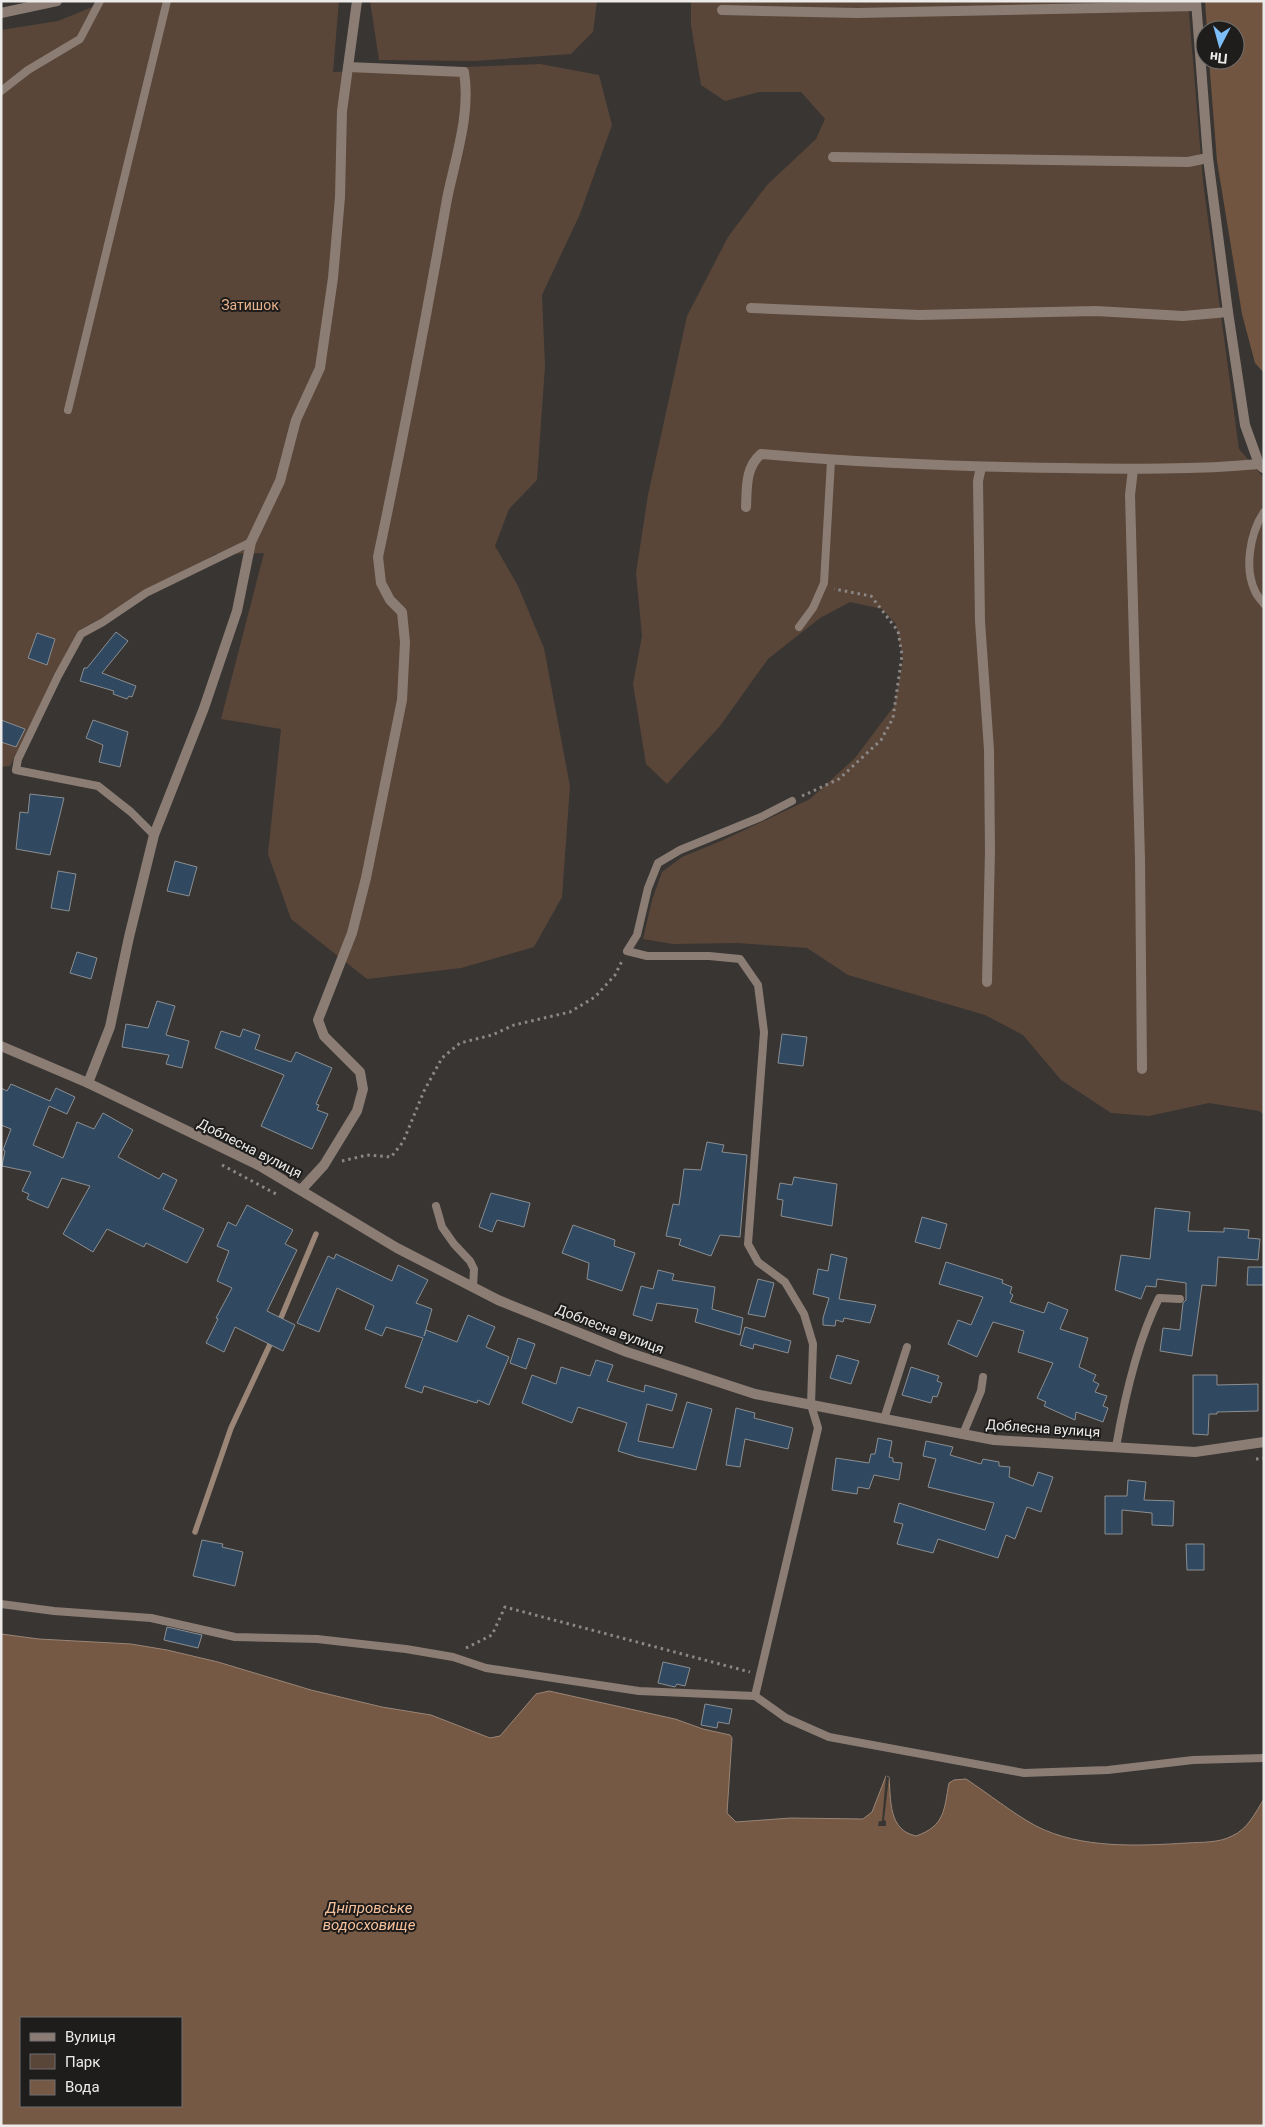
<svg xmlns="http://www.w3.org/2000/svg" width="1265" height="2127" viewBox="0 0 1265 2127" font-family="Roboto,sans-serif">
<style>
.green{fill:#594639}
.forest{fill:#725540}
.water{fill:#765944;stroke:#9a8576;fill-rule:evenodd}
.pier{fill:#383533}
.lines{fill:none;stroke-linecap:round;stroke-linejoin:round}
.stream{stroke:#9a8576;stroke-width:5.5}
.building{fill:#304960;stroke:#8b8e91}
.path{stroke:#8b8887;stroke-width:3;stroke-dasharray:2.5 4;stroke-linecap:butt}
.service{stroke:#8b7d74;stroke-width:8}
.minor{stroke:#8b7d74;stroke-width:10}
.tertiary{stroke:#8b7d74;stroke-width:10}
.labels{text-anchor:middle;stroke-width:4;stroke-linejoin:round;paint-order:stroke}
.park-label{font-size:14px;fill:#e6b18c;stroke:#1e1d1c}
.street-label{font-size:14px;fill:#edebea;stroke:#1e1d1c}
.water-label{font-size:15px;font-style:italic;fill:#f7c19b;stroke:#1e1d1c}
</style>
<rect width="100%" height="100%" fill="#383533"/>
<g class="green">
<path d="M107 1H339L333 72 540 64 599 75 612 125 580 214 542 295 545 366 537 480 509 509 495 546 518 586 544 648 570 786 562 897 534 947 461 968 367 979 291 919 268 854 281 729 221 719 264 553 216 554 78 631 10 766 1 767V30L58 21Z"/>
<path d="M370 1H597L593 32 571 54 475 61 379 60Z"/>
<path d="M691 1H1188L1203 182 1239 449 1264 478V1115L1259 1111 1209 1103 1149 1116 1111 1113 1061 1080 1023 1035 985 1015 848 975 807 948 738 943 673 944 643 939 652 900 662 872 682 857 721 841 810 799 855 758 894 706 903 660 896 624 882 609 850 602 820 618 768 659 720 726 667 784 646 764 633 684 642 636 636 573 648 495 687 316 728 237 767 185 816 139 825 119 801 92H759L725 101 701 85 691 25Z"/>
</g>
<path class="forest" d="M1205 1H1264V373L1255 363 1242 314 1217 161 1209 60H1235V30H1207Z"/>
<path class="water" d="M1 1634 39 1639 131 1644 167 1650 218 1662 311 1690 382 1707 431 1715 490 1738 500 1736 536 1694 549 1691 675 1719 703 1729 730 1735 732 1738 727 1813 736 1822 791 1818 863 1819 872 1812 886 1776 889 1777C891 1800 888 1830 916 1836 945 1826 944 1810 949 1783L954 1780 966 1779C989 1794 1012 1813 1036 1826 1081 1849 1138 1846 1187 1843 1202 1842 1219 1843 1232 1836 1248 1829 1255 1813 1264 1799V2126H1ZM21 2018H181V2106H21Z"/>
<path class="pier" d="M886 1776 889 1777 884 1820 886 1821V1826H878L879 1821H882Z"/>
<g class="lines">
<g class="stream">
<path d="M278 1325 316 1234"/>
<path d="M195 1532 231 1428 273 1338"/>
</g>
</g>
<g class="building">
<path d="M116 632 128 641 102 673 136 686 132 697 129 696 127 699 113 694 114 691 80 681 84 668H87Z"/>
<path d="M37 633 55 639 47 665 28 658Z"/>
<path d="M1 720 25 729 16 747 1 742Z"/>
<path d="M93 720 128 732 120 767 99 762 103 745 86 738Z"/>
<path d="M30 794 64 798 50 855 16 849 20 812 28 813Z"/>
<path d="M175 861 197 867 189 896 167 891Z"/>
<path d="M58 871 76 874 69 911 51 908Z"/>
<path d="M77 952 97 958 91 979 70 973Z"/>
<path d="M157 1001 175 1006 166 1035 189 1041 182 1068 166 1064 169 1055 122 1047 126 1024 148 1028Z"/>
<path d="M243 1029 260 1035 255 1049 291 1062 296 1052 332 1068 316 1104 319 1105 317 1110 328 1114 312 1149 261 1126 284 1075 215 1048 221 1031 240 1037Z"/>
<path d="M782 1034 807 1037 803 1066 778 1063Z"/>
<path d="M11 1084 50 1101 56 1088 75 1097 67 1114 49 1106 33 1145 63 1158 77 1122 94 1129 103 1113 133 1130 118 1157 159 1179 163 1173 177 1180 163 1209 204 1229 187 1263 146 1243 144 1247 107 1229 93 1252 63 1234 90 1186 62 1178 48 1208 27 1199 29 1194 22 1191 31 1172 2 1166 5 1151 3 1150 11 1129 1 1125V1088L7 1091Z"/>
<path d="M707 1142 724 1145 722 1152 747 1155 740 1237 720 1235 711 1256 679 1245 681 1239 666 1236 673 1204 679 1205 684 1169 701 1170Z"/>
<path d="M794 1177 837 1184 832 1226 781 1216 783 1200 777 1199 780 1183 792 1185Z"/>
<path d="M491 1193 530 1203 524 1227 497 1220 492 1232 479 1227Z"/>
<path d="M247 1205 293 1230 285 1244 297 1250 267 1311 295 1325 283 1351 235 1327 224 1352 206 1343 218 1319 216 1318 232 1288 217 1281 229 1251 217 1246 228 1222 236 1226Z"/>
<path d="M1155 1208 1190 1212 1188 1231 1224 1232V1228L1249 1230 1248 1238 1260 1239 1258 1260 1218 1257 1216 1286 1202 1285 1192 1356 1160 1351 1163 1328 1180 1330 1183 1303 1186 1300V1283L1157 1279 1156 1287 1146 1286 1141 1299 1115 1290 1121 1255 1150 1259Z"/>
<path d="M922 1217 947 1224 940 1249 915 1242Z"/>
<path d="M573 1225 615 1240 614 1246 635 1253 622 1291 587 1279 589 1263 562 1253Z"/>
<path d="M336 1254 392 1281 398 1265 428 1280 416 1303 432 1309 424 1336 426 1330 457 1342 468 1315 495 1327 486 1347 509 1357 489 1405 478 1400 477 1403 470 1401 424 1386 422 1393 405 1387 423 1338 386 1327 382 1336 365 1329 374 1306 337 1288 319 1332 297 1323 328 1256 334 1259Z"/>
<path d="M831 1254 847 1258 839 1299 876 1305 870 1323 844 1318 843 1322 836 1320 835 1326 823 1325V1318L829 1298 813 1294 818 1269 828 1271Z"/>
<path d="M946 1262 1003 1280 1002 1283 1012 1287 1010 1293 1013 1295 1010 1302 1044 1313 1048 1302 1068 1310 1060 1329 1088 1338 1079 1367 1096 1375 1093 1381 1099 1384 1095 1392 1107 1396 1103 1406 1108 1408 1103 1422 1076 1412 1075 1420 1044 1406 1046 1402 1037 1398 1053 1363 1018 1352 1024 1331 993 1322 977 1357 948 1344 958 1320 971 1325 983 1297 939 1284Z"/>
<path d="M1248 1267H1264V1285H1247Z"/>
<path d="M658 1270 674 1274 672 1280 715 1287 712 1309 743 1318 740 1335 695 1322 698 1309 657 1303 652 1321 633 1315 641 1286 653 1289Z"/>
<path d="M758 1279 774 1283 765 1317 748 1314Z"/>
<path d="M745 1327 791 1341 788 1353 754 1344 753 1349 740 1345Z"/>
<path d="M518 1338 535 1344 526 1369 510 1363Z"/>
<path d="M837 1355 859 1361 851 1384 830 1378Z"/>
<path d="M596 1360 613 1365 607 1381 644 1392 645 1385 677 1394 672 1411 647 1404 638 1441 673 1448 687 1402 712 1409 696 1470 637 1457 618 1451 627 1423 578 1407 572 1423 522 1403 532 1375 556 1384 561 1367 590 1376Z"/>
<path d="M911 1367 939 1376 937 1381 942 1383 937 1397 933 1396 931 1403 902 1395Z"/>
<path d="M1193 1375H1217V1385L1258 1384V1411L1217 1412V1414H1209L1208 1435 1193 1434Z"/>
<path d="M736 1408 755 1413 754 1418 793 1428 788 1449 745 1439 740 1467 726 1465Z"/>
<path d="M878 1438 892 1441 889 1457 893 1458V1462L902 1463 899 1480 874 1475 869 1489 858 1487 857 1494 832 1490 836 1458 869 1463 871 1454H875Z"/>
<path d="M926 1441 953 1447 950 1455 981 1464 983 1459 999 1462V1466L1010 1467 1009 1477 1033 1486 1038 1472 1053 1477 1041 1512 1027 1507 1015 1539 1006 1535 998 1558 938 1539 933 1553 897 1544 903 1524 894 1522 899 1503 985 1530 994 1503 928 1487 936 1459 923 1456Z"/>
<path d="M1128 1480 1146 1482 1144 1500 1174 1501 1173 1526 1152 1525V1513L1122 1510V1534H1105V1496H1127Z"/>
<path d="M202 1540 223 1544 222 1547 243 1552 235 1586 193 1576Z"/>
<path d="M1186 1544H1204V1570H1187Z"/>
<path d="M167 1627 202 1635 198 1648 164 1640Z"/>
<path d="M663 1662 690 1668 685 1686 677 1684 675 1687 658 1683Z"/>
<path d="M705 1704 732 1709 729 1724 718 1722 717 1728 701 1725Z"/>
</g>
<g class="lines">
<g class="path">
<path d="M802 796 839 779 881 740 893 718 902 655 898 631 871 596 834 589"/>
<path d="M342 1161 367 1155 391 1157 403 1142 424 1091 442 1058 460 1043 492 1035 514 1025 570 1012 595 997 615 975 622 961"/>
<path d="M222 1165 278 1195"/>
<path d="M1256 1459 1264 1458"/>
<path d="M466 1648 492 1635 505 1607 750 1672"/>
</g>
<g class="service">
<path d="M1 91 28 70 80 39 100 1"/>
<path d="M68 410 167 1"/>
<path d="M1264 512C1250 533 1244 568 1255 591 1257 596 1261 600 1264 604"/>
<path d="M799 627 813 608 824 583 831 461"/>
<path d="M154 835 131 812 98 786 16 770 18 759 58 676 81 634 103 622 146 593 251 542"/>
<path d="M436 1206 442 1227 454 1244 470 1261 474 1269 473 1287"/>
<path d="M884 1419 907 1347"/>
<path d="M963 1434 981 1391 983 1377"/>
<path d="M1116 1447C1124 1401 1138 1340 1159 1298L1180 1299"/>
<path d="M1 1604 54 1611 151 1618 235 1637 317 1639 406 1649 453 1657 486 1668 639 1691 755 1696 786 1718 829 1737 1024 1773 1108 1770 1193 1760 1264 1758"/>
<path d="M755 1696 818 1428 811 1405 813 1344 804 1314 785 1282 758 1262 748 1244 764 1032 758 985 740 959 709 956H647L627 951 637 935 648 888 658 863 680 850 761 817 792 801"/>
</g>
<g class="minor">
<path d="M1196 1 1208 158 1228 312 1245 425 1259 464 1263 468"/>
<path d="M722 10 857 13 1196 6"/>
<path d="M1 13 57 1"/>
<path d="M833 157 1188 162 1208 158"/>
<path d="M751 308 919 315 1096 311 1183 316 1228 312"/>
<path d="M981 467 978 481 980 621 989 750 990 851 987 982"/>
<path d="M1133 469 1130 495 1140 859 1142 1069"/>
<path d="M746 507C747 488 745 468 761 454 862 463 963 467 1065 468 1130 469 1194 470 1259 464"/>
<path d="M88 1083 110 1027 129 937 154 835 204 708 237 611 251 542 280 481 296 420 320 368 333 278 340 197 342 111 357 1"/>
<path d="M301 1190 324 1165 357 1111 363 1089 360 1072 324 1036 318 1020 352 933 366 878 402 700 405 642 402 612 390 600 381 583 378 557C403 438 426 319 447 199 455 159 471 114 464 72L348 67"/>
</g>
<path class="tertiary" d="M1 1046 88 1083 260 1166 397 1248 498 1300 627 1352 755 1394 994 1440 1195 1452 1264 1442"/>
</g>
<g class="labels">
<g class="park-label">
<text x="250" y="310">Затишок</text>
</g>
<g class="street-label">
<text transform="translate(250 1148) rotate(27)" y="5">Доблесна вулиця</text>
<text transform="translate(610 1329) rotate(21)" y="5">Доблесна вулиця</text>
<text transform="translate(1043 1428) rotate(4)" y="5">Доблесна вулиця</text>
</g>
<g class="water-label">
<text x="369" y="1913">Дніпровське<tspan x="369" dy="17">водосховище</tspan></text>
</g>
</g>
<rect width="1265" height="2127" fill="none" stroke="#edebea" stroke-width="5"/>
<rect x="20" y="2017" width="162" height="90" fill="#1e1d1c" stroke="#716f6e"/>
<rect x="30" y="2033" width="25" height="8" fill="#8b7d74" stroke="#716f6e"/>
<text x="65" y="2042" font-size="15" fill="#edebea">Вулиця</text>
<rect x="30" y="2054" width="25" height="15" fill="#594639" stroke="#716f6e"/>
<text x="65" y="2067" font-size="15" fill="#edebea">Парк</text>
<rect x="30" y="2080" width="25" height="15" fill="#765944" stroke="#716f6e"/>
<text x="65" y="2092" font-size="15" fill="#edebea">Вода</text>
<g transform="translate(1220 45) rotate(186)"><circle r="24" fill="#1e1d1c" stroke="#716f6e"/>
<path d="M0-4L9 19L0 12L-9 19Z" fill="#7dbef9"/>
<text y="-8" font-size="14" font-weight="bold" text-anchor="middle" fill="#edebea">Пн</text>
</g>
</svg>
